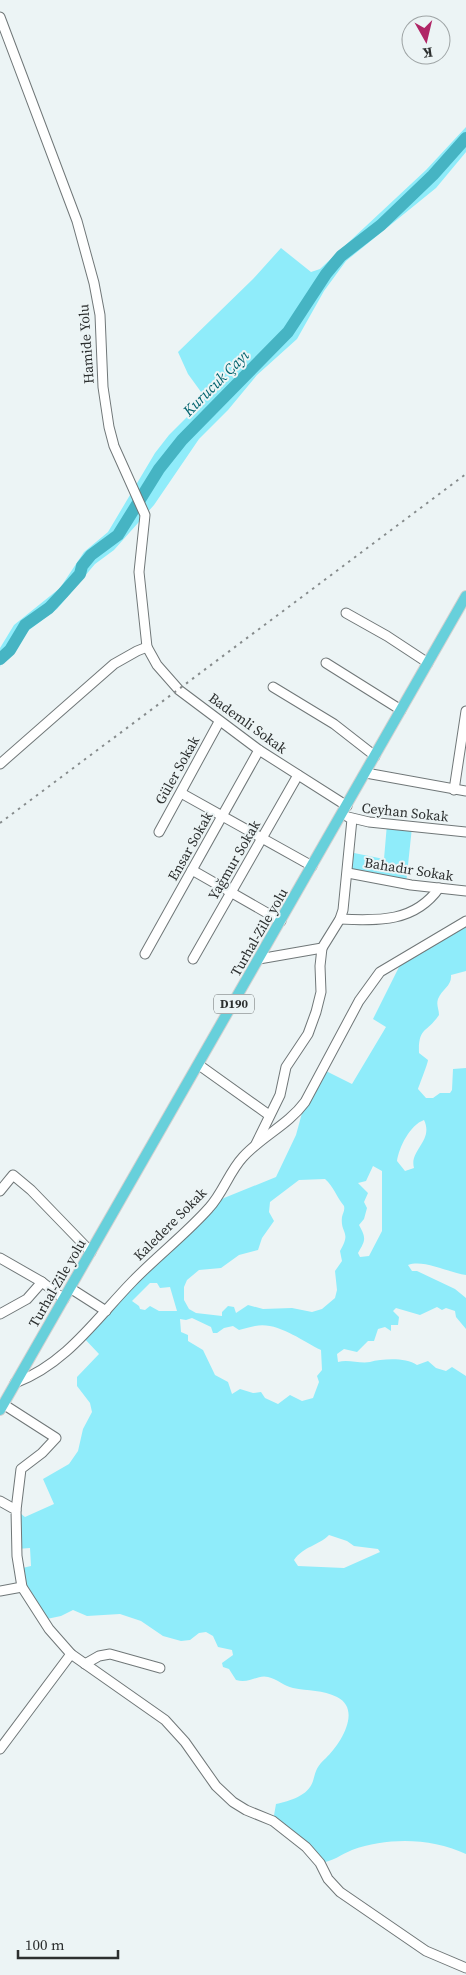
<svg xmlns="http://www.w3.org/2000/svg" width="466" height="1975" viewBox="0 0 466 1975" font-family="'Source Serif 4',serif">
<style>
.green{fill:#8fecfa;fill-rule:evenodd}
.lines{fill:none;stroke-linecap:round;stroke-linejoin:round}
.river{stroke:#46b4c3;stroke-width:12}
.minor-casing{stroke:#707778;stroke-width:11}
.major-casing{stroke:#d1d1d1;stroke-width:12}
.minor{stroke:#fff;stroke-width:9}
.major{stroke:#67d0db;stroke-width:10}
.rail{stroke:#868b8c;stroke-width:2;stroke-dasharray:2.5 5;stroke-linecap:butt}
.labels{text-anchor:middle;stroke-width:4;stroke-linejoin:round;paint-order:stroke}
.shield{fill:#ecf4f5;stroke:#666a6a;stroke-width:1}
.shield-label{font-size:12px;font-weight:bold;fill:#2c2f2f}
.street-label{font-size:14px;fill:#2c2f2f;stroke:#ecf4f5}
.water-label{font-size:15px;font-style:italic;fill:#02636e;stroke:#ecf4f5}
</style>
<rect width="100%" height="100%" fill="#ecf4f5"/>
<g class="green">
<path d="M466 127V152L436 188 346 261 324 291 297 339 257 375 228 410 199 439 154 505 114 550 95 564 57 609 29 630 19 642 14 653 1 664 0 667V648L14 625 60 588 84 552 108 532 155 453 169 435 204 400V396L188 374 178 352 253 279 281 248 311 272 320 269 426 170Z"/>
<path d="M387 824 412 827 406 884 348 873 349 852 384 859Z"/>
<path d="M466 924V971L451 975C452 986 442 989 438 999 436 1005 439 1009 439 1015 427 1033 418 1027 419 1053L428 1060C428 1063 419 1086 418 1089L426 1098H433L440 1093H450L452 1090 453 1069 466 1068V1275C449 1273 424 1259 408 1265L412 1271H417L455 1289 466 1298V1329L456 1317 455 1311 446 1308 442 1310 437 1307 420 1315 396 1308 393 1311 399 1317 398 1325H391V1331L385 1327 378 1329 374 1341H368L357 1352 344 1349 337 1354 338 1362C348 1359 360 1364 370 1362 382 1359 405 1357 417 1365L428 1361 436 1368 446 1371 452 1367 466 1376V1854C431 1838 389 1837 352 1850 342 1854 332 1862 320 1863L273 1821 276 1804C290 1801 308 1796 313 1781 316 1770 317 1766 326 1758 339 1746 363 1710 337 1697 323 1690 308 1691 293 1688 284 1686 277 1679 268 1677 258 1674 250 1684 236 1680L229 1669 223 1667 222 1663 233 1655 232 1650 218 1647 213 1636 206 1632 199 1633 190 1640 181 1641 163 1636 141 1621 120 1614 87 1616 73 1610 61 1616 42 1620 18 1569 31 1566 30 1548 17 1549 16 1510 25 1517 54 1504 43 1479 69 1464 78 1451 83 1429 92 1412 90 1403 77 1386V1377L99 1354 82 1336 210 1207 224 1198 276 1177 296 1135 305 1102 322 1069 352 1084 386 1027 373 1019 404 957ZM424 1120C434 1141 409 1150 414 1168L405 1171 397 1161C399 1147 410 1125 424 1120ZM373 1166 382 1171V1231L369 1256 360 1257 358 1253C366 1240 366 1238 359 1225L364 1219 367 1208 364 1202 368 1193 358 1183 366 1181ZM325 1179C334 1187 336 1196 344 1206 345 1211 343 1212 342 1217 340 1234 352 1231 340 1251L342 1261 335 1271 337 1290 335 1298 322 1309 312 1312 292 1308 263 1309 248 1305 236 1313 234 1307 228 1306 222 1312V1316L196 1313 189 1309 184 1300V1287L187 1280 199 1270 221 1268 239 1255 258 1250 262 1238 274 1221 269 1212 270 1202 299 1180ZM150 1283H157L160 1288 170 1287 177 1311H159L150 1306 145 1310 140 1309 139 1306 132 1301ZM192 1318 211 1327 213 1333H217L224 1328 233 1326 239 1330C244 1329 249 1327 255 1326 277 1321 302 1341 321 1350L322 1370 317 1376 319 1382 313 1398 302 1401 290 1395 278 1404 265 1398 261 1392 253 1393 240 1389 232 1394 228 1382 215 1375 203 1350 188 1341V1335L181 1332 180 1319 186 1320ZM329 1535 347 1541 354 1546 378 1549 380 1552 344 1568 298 1566 294 1560C304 1546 318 1546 329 1535Z"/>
</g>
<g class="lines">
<path class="river" d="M0 659 10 650 25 625 49 608 63 593 80 574 82 566 91 555 118 535 159 469 182 440 288 332 326 274 341 256 381 225 433 175 466 138"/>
<defs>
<g id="minor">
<path d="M0 17 77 221 94 283 100 315 103 387 109 427 114 446 145 515 139 572 147 647 157 665 179 690 259 750 347 806"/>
<path d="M346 613 387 636 428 663"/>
<path d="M326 663 401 710"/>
<path d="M273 687 334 724 375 756"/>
<path d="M0 764 114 664 137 651 147 647"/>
<path d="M366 773 466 791"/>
<path d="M454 790 466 711"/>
<path d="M181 793 312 866"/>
<path d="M348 817 369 822 466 832"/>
<path d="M159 832 219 722"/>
<path d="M192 870 281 921"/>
<path d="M348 873 411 885 466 891"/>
<path d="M340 919C379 921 415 922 439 888"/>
<path d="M145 954 259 750"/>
<path d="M193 959 298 775"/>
<path d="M259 959 322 948 340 919 343 910 352 819"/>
<path d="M199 1065 269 1115"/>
<path d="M256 1144 280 1095 286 1067 308 1034 316 1012 321 992 320 966 322 948"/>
<path d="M0 1191 13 1175 31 1190 91 1252"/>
<path d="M0 1258 42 1282 64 1299"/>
<path d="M70 1288 106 1311"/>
<path d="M0 1314 27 1299 42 1282"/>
<path d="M15 1383C66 1364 96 1319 132 1282 157 1256 186 1234 209 1208 223 1193 229 1172 243 1157 262 1136 288 1125 305 1102L359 1001 380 972 466 921"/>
<path d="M3 1404 56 1438 42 1453 21 1469 16 1510"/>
<path d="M0 1501 16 1510 17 1556 22 1587 49 1629 71 1654 165 1720 185 1742 216 1786 233 1802 246 1810 273 1821 306 1847 320 1863 328 1879 340 1892 426 1951 466 1968"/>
<path d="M0 1591 22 1587"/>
<path d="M85 1664 99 1656 110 1654 160 1668"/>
<path d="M0 1749 71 1654"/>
</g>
<path id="major" d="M0 1410 466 596"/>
</defs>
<use href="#minor" class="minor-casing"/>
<use href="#major" class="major-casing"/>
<use href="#minor" class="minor"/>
<use href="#major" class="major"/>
<path class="rail" d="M0 823 466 474"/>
</g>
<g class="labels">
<rect class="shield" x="214" y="994.5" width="40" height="19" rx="4"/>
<g class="shield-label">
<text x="234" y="1008">D190</text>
</g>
<g class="street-label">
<text transform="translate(86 344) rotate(-94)" y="5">Hamide Yolu</text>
<text transform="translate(248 723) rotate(36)" y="5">Bademli Sokak</text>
<text transform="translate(177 770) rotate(-61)" y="5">Güler Sokak</text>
<text transform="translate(405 812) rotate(6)" y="5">Ceyhan Sokak</text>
<text transform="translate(190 846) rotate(-61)" y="5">Ensar Sokak</text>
<text transform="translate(234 860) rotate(-60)" y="5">Yağmur Sokak</text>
<text transform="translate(409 869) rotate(9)" y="5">Bahadır Sokak</text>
<text transform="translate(259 932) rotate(-60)" y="5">Turhal-Zile yolu</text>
<text transform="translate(170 1224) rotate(-45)" y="5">Kaledere Sokak</text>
<text transform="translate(57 1283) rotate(-60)" y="5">Turhal-Zile yolu</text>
</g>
<g class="water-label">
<text transform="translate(216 383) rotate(-45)" y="5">Kurucuk Çayı</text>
</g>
</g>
<g transform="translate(426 40) rotate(172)"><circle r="24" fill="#ecf4f5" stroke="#9fa5a6"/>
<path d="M0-4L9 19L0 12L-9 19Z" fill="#b02666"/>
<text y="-8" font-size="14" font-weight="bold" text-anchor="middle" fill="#2c2f2f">K</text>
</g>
<path d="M18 1950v8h100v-8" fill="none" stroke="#2c2f2f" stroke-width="2.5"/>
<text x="25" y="1950" font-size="15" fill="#2c2f2f" stroke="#ecf4f5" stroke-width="4" paint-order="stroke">100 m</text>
</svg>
